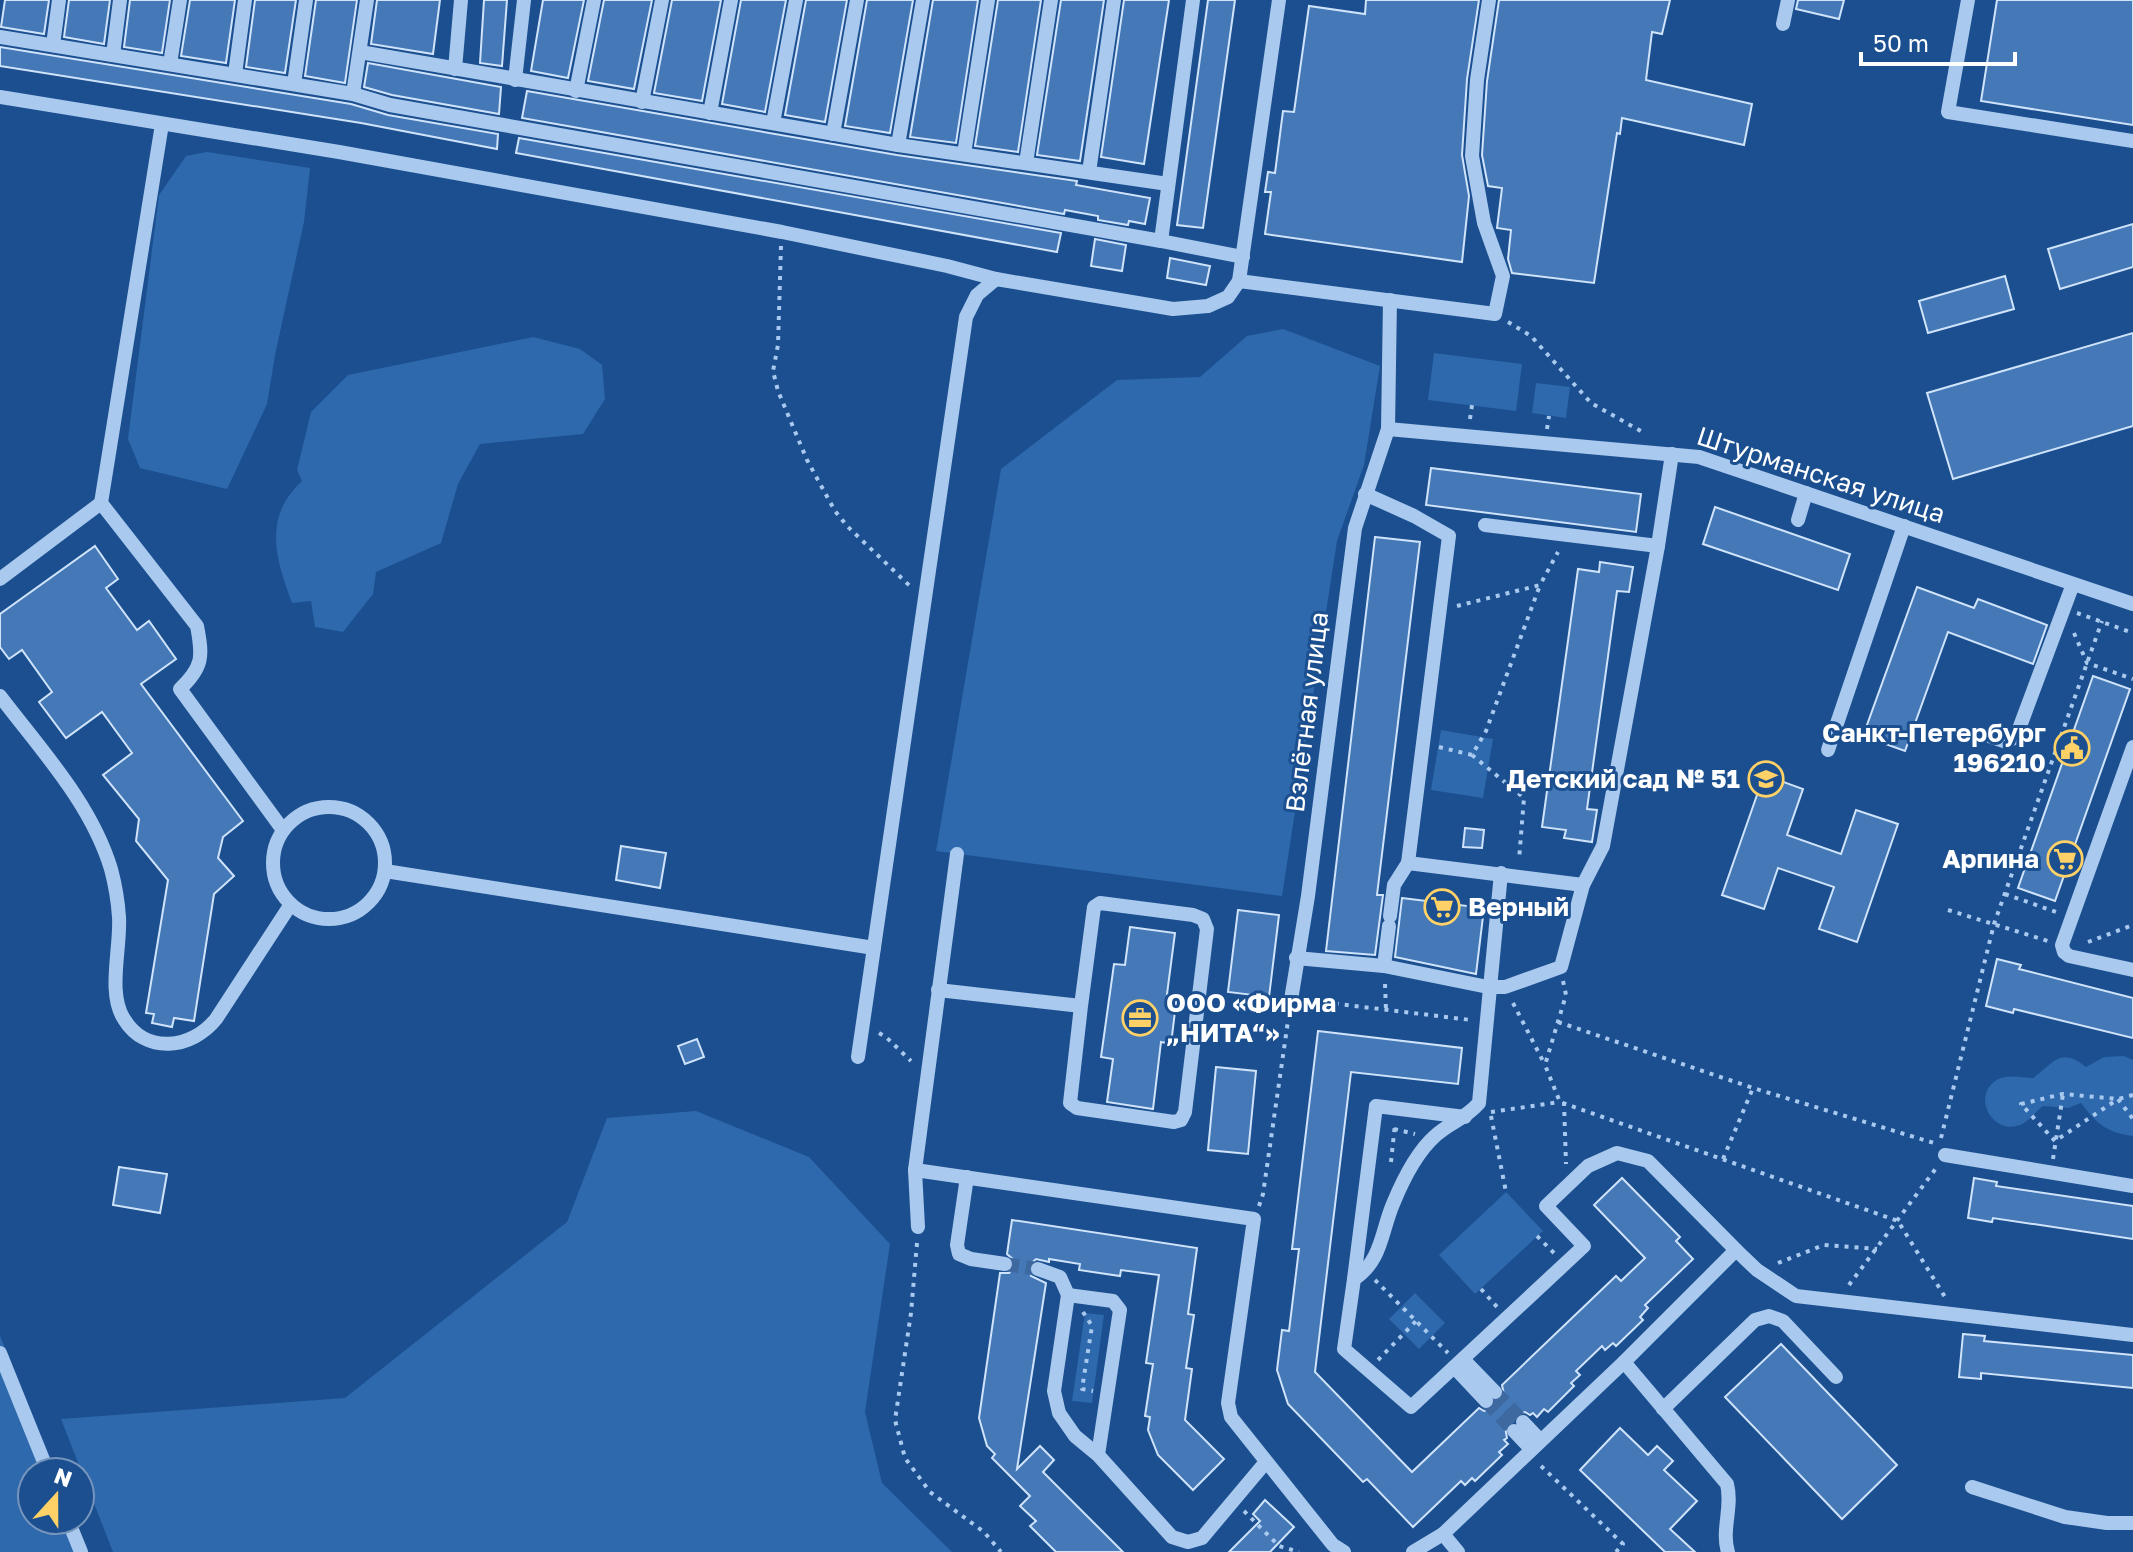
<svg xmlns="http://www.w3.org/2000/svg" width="2133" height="1552" viewBox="0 0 2133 1552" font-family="'Golos Text',sans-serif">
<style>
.green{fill:#2e69ad}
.building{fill:#4478b7;stroke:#cfe3fa;stroke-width:2}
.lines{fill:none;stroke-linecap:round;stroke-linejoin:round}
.minor-tunnel{stroke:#3d69a0;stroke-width:14;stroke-dasharray:14 7;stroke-linecap:butt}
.path{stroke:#a9c9ee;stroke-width:4;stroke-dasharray:4 6;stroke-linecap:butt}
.minor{stroke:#a9c9ee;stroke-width:14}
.labels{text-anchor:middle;stroke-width:6;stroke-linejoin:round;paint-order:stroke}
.street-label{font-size:26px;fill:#fff;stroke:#1b4f8f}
.poi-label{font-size:26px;font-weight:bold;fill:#fff;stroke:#1b4f8f;text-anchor:end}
</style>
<rect width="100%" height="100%" fill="#1b4f8f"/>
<g class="green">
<path d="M207 152 310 168 304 222 275 355 267 404 227 489 140 468 128 439 159 195 186 156Z"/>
<path d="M1283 329 1380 366 1364 465 1337 541 1282 896 936 851 1001 469 1117 380 1200 377 1247 336Z"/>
<path d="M533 337 580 349 602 365 605 399 583 434 480 444 458 484 441 543 376 572 373 594 343 632 315 627 311 601 292 603C275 557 263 517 302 481L297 470 311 412 348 375Z"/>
<path d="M1434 353 1522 364 1516 411 1428 400Z"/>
<path d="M1536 383 1570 387 1566 418 1532 413Z"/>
<path d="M1441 730 1493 739 1483 798 1431 790Z"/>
<path d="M2124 1056 2133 1060V1136C2107 1133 2096 1123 2081 1103L2068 1108 2043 1106C2036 1111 2031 1119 2024 1123 1997 1139 1970 1100 1995 1081 2006 1073 2021 1078 2033 1078 2054 1063 2060 1046 2086 1067L2104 1057Z"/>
<path d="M696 1111 809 1157 890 1244 865 1412 882 1483 952 1552H113L61 1419 345 1398 567 1222 607 1118Z"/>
<path d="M1506 1192 1543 1231 1475 1294 1439 1255Z"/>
<path d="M1415 1293 1445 1323 1419 1349 1389 1319Z"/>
<path d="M1085 1313 1104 1315 1092 1403 1072 1401Z"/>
<path d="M0 1336 56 1472H32V1520H75L88 1552H0Z"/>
</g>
<g class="building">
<path d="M5 0H49L44 34 1 27Z"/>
<path d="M69 0H110L104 44 64 37Z"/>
<path d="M130 0H170L162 53 124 47Z"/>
<path d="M190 0H235L226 63 181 56Z"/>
<path d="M255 0H296L285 73 246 67Z"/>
<path d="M316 0H357L345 83 305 76Z"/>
<path d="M377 0H440L433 54 371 44Z"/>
<path d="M484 0H507L502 66 480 63Z"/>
<path d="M543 0H584L568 78 531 71Z"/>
<path d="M604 0H652L634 89 588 81Z"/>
<path d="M672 0H721L702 101 654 93Z"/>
<path d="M741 0H786L765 112 722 104Z"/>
<path d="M806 0H847L825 122 785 115Z"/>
<path d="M867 0H913L890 133 845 126Z"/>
<path d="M933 0H978L956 143 910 137Z"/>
<path d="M998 0H1041L1018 152 975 146Z"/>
<path d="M1061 0H1104L1080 161 1037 155Z"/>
<path d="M1124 0H1169L1144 164 1101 157Z"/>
<path d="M1208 0H1235L1203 228 1177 225Z"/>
<path d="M1366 0H1479L1467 79 1462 155 1469 196 1462 262 1265 234 1271 192H1265L1268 172 1275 173 1283 111 1294 112 1309 6 1365 14Z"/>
<path d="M1499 0H1670L1662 34 1652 32 1646 80 1752 104 1744 145 1622 118 1620 134 1617 133 1594 283 1512 273 1508 259 1511 230 1497 228 1502 188 1488 186 1482 155 1487 81Z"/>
<path d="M1798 0H1844L1839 19 1796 9Z"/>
<path d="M1997 0H2133V125L1981 101Z"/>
<path d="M0 47 351 104 388 115 498 134 497 149 361 123 0 66Z"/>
<path d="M368 63 501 87 499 114 392 95 364 87Z"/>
<path d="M527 91 897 155 1077 181 1076 185 1150 198 1145 224 1129 221 1128 225 1098 220V216L1065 210 1064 214 522 118Z"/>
<path d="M519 138 1061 233 1057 252 516 153Z"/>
<path d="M2133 224V267L2060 289 2048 249Z"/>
<path d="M1095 239 1126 245 1122 271 1091 266Z"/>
<path d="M1170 258 1210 266 1206 285 1167 278Z"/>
<path d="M2005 276 2014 309 1928 333 1919 301Z"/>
<path d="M2133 333V426L1953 479 1927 393Z"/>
<path d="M1431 468 1641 494 1636 532 1426 505Z"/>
<path d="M1715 507 1850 554 1838 590 1703 544Z"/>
<path d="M1375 537 1420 542 1377 895H1383L1375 955 1326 951Z"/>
<path d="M95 546 118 579 106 588 137 630 149 621 176 659 141 684 243 821 223 837 218 858 234 876 214 894 194 1021 174 1018 172 1027 152 1023 154 1014 146 1013 168 880 136 841 139 819 103 775 132 753 102 712 66 738 39 702 52 692 22 650 9 659 0 647V614Z"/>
<path d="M1600 562 1633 567 1629 592 1617 591 1587 809 1597 810 1592 842 1564 838 1566 830 1542 827 1578 569 1599 572Z"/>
<path d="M1917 587 1974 608 1978 599 2047 625 2033 664 1948 632 1905 751 1863 736Z"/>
<path d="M2093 676 2130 689 2055 901 2018 888Z"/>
<path d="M1764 775 1803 789 1787 835 1841 854 1856 810 1898 824 1857 942 1819 929 1834 887 1778 868 1764 909 1722 895Z"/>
<path d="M1465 828 1484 830 1482 848 1463 847Z"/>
<path d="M621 846 666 853 660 888 616 880Z"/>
<path d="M1402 898 1484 908 1476 974 1395 957Z"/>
<path d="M1238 910 1279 915 1269 997 1228 992Z"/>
<path d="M1130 927 1175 933 1167 994 1177 995 1171 1044 1161 1042 1153 1109 1107 1102 1113 1059 1101 1057 1114 964 1125 965Z"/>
<path d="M1997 959 2021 965 2019 969 2133 998V1038L2014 1009 2013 1013 1986 1006Z"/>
<path d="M1318 1031 1462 1048 1458 1084 1351 1072 1315 1372 1412 1472 1479 1408 1484 1411 1492 1409 1496 1402 1504 1395 1502 1385 1616 1276 1621 1281 1645 1258 1594 1205 1622 1178 1680 1237 1676 1241 1693 1259 1645 1305 1648 1308 1640 1317 1643 1320 1616 1346 1613 1343 1605 1350 1602 1346 1576 1371 1580 1375 1571 1383 1574 1386 1548 1412 1544 1409 1537 1417 1533 1413 1530 1415 1525 1412 1517 1414 1513 1421 1505 1427 1507 1438 1504 1440 1508 1444 1499 1452 1502 1455 1475 1481 1472 1478 1465 1485 1461 1481 1413 1527 1367 1479 1363 1482 1288 1404 1277 1370 1282 1330 1289 1331 1299 1249H1292Z"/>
<path d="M697 1039 704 1057 685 1064 678 1046Z"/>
<path d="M1216 1067 1256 1071 1248 1154 1208 1150Z"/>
<path d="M119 1167 167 1174 160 1213 113 1205Z"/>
<path d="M1974 1178 1997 1182 1996 1186 2133 1206V1239L1993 1218 1992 1222 1968 1218Z"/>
<path d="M1012 1220 1197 1248 1188 1314 1194 1315 1186 1368 1192 1369 1185 1420 1224 1459 1193 1490 1158 1455 1148 1430 1150 1417 1145 1416 1153 1364 1146 1363 1159 1275 1121 1270 1120 1276 1079 1270 1080 1264 1049 1259V1262L1036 1259 1028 1266 1031 1276 1046 1283 1017 1469 1040 1446 1054 1460 1043 1472 1123 1552H1056L1030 1526 1036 1521 1020 1506 1030 1496 992 1458 995 1454 987 1446 979 1418 1000 1273H1009L1015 1266 1014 1260 1007 1254Z"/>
<path d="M1963 1334 1985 1336 1984 1341 2133 1355V1388L1981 1373V1379L1959 1377Z"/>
<path d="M1781 1344 1897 1465 1842 1519 1725 1397Z"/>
<path d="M1620 1428 1648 1455 1657 1446 1673 1461 1664 1470 1697 1501 1670 1529 1695 1552H1665L1580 1470Z"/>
<path d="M1265 1500 1294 1527 1270 1552H1229L1260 1521 1253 1514Z"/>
</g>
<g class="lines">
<g class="minor-tunnel">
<path d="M1005 1264 1038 1269"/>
<path d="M1495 1392 1523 1422"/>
<path d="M1486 1401 1514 1431"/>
</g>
<g class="path">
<path d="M781 246 778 345 773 371 778 391 807 460 835 511 848 527 911 587"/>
<path d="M1508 322 1531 336 1591 403 1646 434"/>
<path d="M1470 419 1472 405"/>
<path d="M1547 429 1549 416"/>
<path d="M1457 606 1540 585 1558 552"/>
<path d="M2077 613 2133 633"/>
<path d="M2074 633 2087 663 2133 679"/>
<path d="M1439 747 1472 755 1486 731 1540 585"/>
<path d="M1472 755 1524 798 1519 860"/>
<path d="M2005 894 2056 912"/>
<path d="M1948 910 2048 941"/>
<path d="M2088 942 2133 925"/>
<path d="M1563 981 1566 995 1545 1065 1560 1102 1898 1221 1945 1297"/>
<path d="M1385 984 1386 1010"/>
<path d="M1305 1000 1471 1020"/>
<path d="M1513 1003 1544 1063"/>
<path d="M1558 1022 1753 1088 1934 1143"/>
<path d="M879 1033 886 1037 911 1061"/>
<path d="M2133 1095 2118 1099 2063 1094 2021 1104 2055 1141 2118 1099 2133 1119"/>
<path d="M1564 1102 1566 1164"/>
<path d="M1491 1112 1560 1102"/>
<path d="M1491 1116 1506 1192"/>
<path d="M1394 1129 1415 1134"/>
<path d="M1941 1138 1994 924 2102 621"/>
<path d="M1723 1159 1753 1088"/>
<path d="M2053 1159 2063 1094"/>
<path d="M1391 1162 1395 1124"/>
<path d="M1259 1206 1263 1194 1288 1021"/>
<path d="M1537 1236 1555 1254"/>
<path d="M917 1243 911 1313 895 1420 905 1458 930 1492 984 1532 1001 1552"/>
<path d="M1778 1263 1824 1245 1877 1249"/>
<path d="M1375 1280 1448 1353"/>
<path d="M1849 1285 1937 1167"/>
<path d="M1481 1289 1497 1307"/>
<path d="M1083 1312 1092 1326 1082 1389 1093 1391"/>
<path d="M1378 1360 1416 1321"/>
<path d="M1541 1466 1623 1544 1616 1552"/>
<path d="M1244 1511 1279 1546 1299 1552"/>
</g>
<g class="minor">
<path d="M1968 0 1948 112 2133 141"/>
<path d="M1783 24 1788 0"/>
<path d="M0 37 353 94 390 105 1161 241 1193 0"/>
<path d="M53 45 59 0"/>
<path d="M360 52 898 145 1168 184"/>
<path d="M113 55 120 0"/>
<path d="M170 64 180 0"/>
<path d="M455 69 461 0"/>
<path d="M235 74 245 0"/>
<path d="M515 80 524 0"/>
<path d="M294 84 306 0"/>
<path d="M576 91 594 0"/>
<path d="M353 94 367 0"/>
<path d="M0 97 339 152 782 232 947 266 996 279 1173 309 1208 306 1228 297 1239 281 1279 0"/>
<path d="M642 102 662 0"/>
<path d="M710 113 731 0"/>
<path d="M773 123 796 0"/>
<path d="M162 124 101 503 197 626C203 657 203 667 180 689L283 830"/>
<path d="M833 134 857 0"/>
<path d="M898 145 923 0"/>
<path d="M964 154 988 0"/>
<path d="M1026 163 1051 0"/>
<path d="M1089 172 1114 0"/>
<path d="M1161 241 1243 257"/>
<path d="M1239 281 1495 314 1503 276 1484 223 1472 156 1477 80 1489 0"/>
<path d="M1388 429 1699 457 2133 604"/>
<path d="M1365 494 1414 516 1449 536 1408 863 1583 885"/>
<path d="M1798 520 1806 493"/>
<path d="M1485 525 1658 546"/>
<path d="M0 579 101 503"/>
<path d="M0 696C41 750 91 803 111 869 115 884 118 902 119 917 121 948 107 993 124 1019 146 1055 192 1049 216 1019L291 904"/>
<path d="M1983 734 2006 742 2016 737 2073 584"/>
<path d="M2133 747 2062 945 2064 952 2069 956 2133 970"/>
<path d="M1828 750 1904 526"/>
<circle cx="329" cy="863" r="56"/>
<path d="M385 871 874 948"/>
<path d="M1501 873 1479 1103C1464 1120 1450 1122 1435 1136 1417 1152 1402 1182 1393 1204 1381 1232 1382 1261 1354 1279L1344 1349 1411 1407 1584 1246 1546 1206 1588 1166 1617 1153 1648 1161 1736 1250 1624 1362"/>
<path d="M1390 916 1394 885 1408 863"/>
<path d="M1296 958 1384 966 1488 987H1505L1561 967 1583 885 1603 846 1658 546 1672 454"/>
<path d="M1384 966 1389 926"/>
<path d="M938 990 1081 1006 1070 1103 1077 1108 1174 1122 1181 1120 1185 1112 1207 929 1203 919 1193 915 1100 903 1094 907 1081 1006"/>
<path d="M1290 1006 1308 896 1355 528 1388 429 1390 300"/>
<path d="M858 1057 966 317 977 295 996 279"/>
<path d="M1945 1155 2133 1186"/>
<path d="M915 1170 1254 1219 1228 1403 1231 1417 1333 1545 1344 1552"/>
<path d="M967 1177 957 1245 959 1254 971 1259 1005 1264"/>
<path d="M918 1227 915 1170 957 854"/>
<path d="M1736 1250 1757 1270 1796 1296 2133 1335"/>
<path d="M1038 1269 1060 1277 1068 1295"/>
<path d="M1354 1279 1376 1106 1465 1117"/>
<path d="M0 1353 48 1472"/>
<path d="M1463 1359 1495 1392"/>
<path d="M1454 1367 1486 1401"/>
<path d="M1663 1409 1755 1320 1769 1316 1783 1321 1836 1377"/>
<path d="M1523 1422 1540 1440"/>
<path d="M1514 1431 1531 1449"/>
<path d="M1098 1455 1120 1310 1113 1301 1068 1295 1054 1391 1059 1413 1075 1436 1098 1455 1172 1537 1188 1542 1202 1538 1265 1463"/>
<path d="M1972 1487 2065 1517 2107 1523H2133"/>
<path d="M68 1520 81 1552"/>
<path d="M1443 1534 1458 1552"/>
<path d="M1413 1552 1443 1534 1624 1362 1727 1484C1733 1507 1721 1530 1728 1552"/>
</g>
</g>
<defs>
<symbol id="civic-ring" viewBox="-11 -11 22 22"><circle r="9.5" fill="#1b4f8f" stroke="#ffd166" stroke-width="1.5"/><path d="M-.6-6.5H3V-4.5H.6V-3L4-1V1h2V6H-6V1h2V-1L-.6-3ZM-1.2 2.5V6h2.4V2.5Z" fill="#ffd166"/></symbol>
<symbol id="school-ring" viewBox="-11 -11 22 22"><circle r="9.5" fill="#1b4f8f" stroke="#ffd166" stroke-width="1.5"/><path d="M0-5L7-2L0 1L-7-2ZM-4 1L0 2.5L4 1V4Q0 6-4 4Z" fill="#ffd166"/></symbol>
<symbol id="supermarket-ring" viewBox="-11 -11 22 22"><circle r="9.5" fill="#1b4f8f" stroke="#ffd166" stroke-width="1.5"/><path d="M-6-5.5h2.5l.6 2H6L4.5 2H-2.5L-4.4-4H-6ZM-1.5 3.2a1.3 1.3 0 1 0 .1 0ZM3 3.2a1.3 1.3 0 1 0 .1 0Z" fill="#ffd166"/></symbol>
<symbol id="office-ring" viewBox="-11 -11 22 22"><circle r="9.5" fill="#1b4f8f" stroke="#ffd166" stroke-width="1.5"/><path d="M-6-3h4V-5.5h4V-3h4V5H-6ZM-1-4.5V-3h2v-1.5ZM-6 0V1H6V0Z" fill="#ffd166"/></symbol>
</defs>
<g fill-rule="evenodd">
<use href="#civic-ring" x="2052" y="728" width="40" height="40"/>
<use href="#school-ring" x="1746" y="759" width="40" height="40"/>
<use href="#supermarket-ring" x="2045" y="839" width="40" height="40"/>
<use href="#supermarket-ring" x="1422" y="887" width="40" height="40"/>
<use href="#office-ring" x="1120" y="998" width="40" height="40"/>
</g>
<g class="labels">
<g class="street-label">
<text transform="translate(1821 475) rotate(18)" y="9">Штурманская улица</text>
<text transform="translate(1307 712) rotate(-83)" y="9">Взлётная улица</text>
</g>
<g class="poi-label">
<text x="2046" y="742">Санкт-Петербург<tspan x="2046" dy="30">196210</tspan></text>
<text x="1740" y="788">Детский сад № 51</text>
<text x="2039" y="868">Арпина</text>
<text x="1468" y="916" text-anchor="start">Верный</text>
<text x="1166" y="1012" text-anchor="start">ООО «Фирма<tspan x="1166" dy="30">„НИТА“»</tspan></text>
</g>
</g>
<g transform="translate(56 1496) rotate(21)"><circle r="38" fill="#1b4f8f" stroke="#7695bc" stroke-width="2"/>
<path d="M0-6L14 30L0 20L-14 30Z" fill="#ffd166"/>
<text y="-12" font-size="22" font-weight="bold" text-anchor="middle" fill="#ffffff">N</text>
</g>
<path d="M1861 52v12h154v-12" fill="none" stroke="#ffffff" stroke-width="4"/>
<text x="1873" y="52" font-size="24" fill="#ffffff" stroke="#1b4f8f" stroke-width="6" paint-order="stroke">50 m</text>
</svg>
